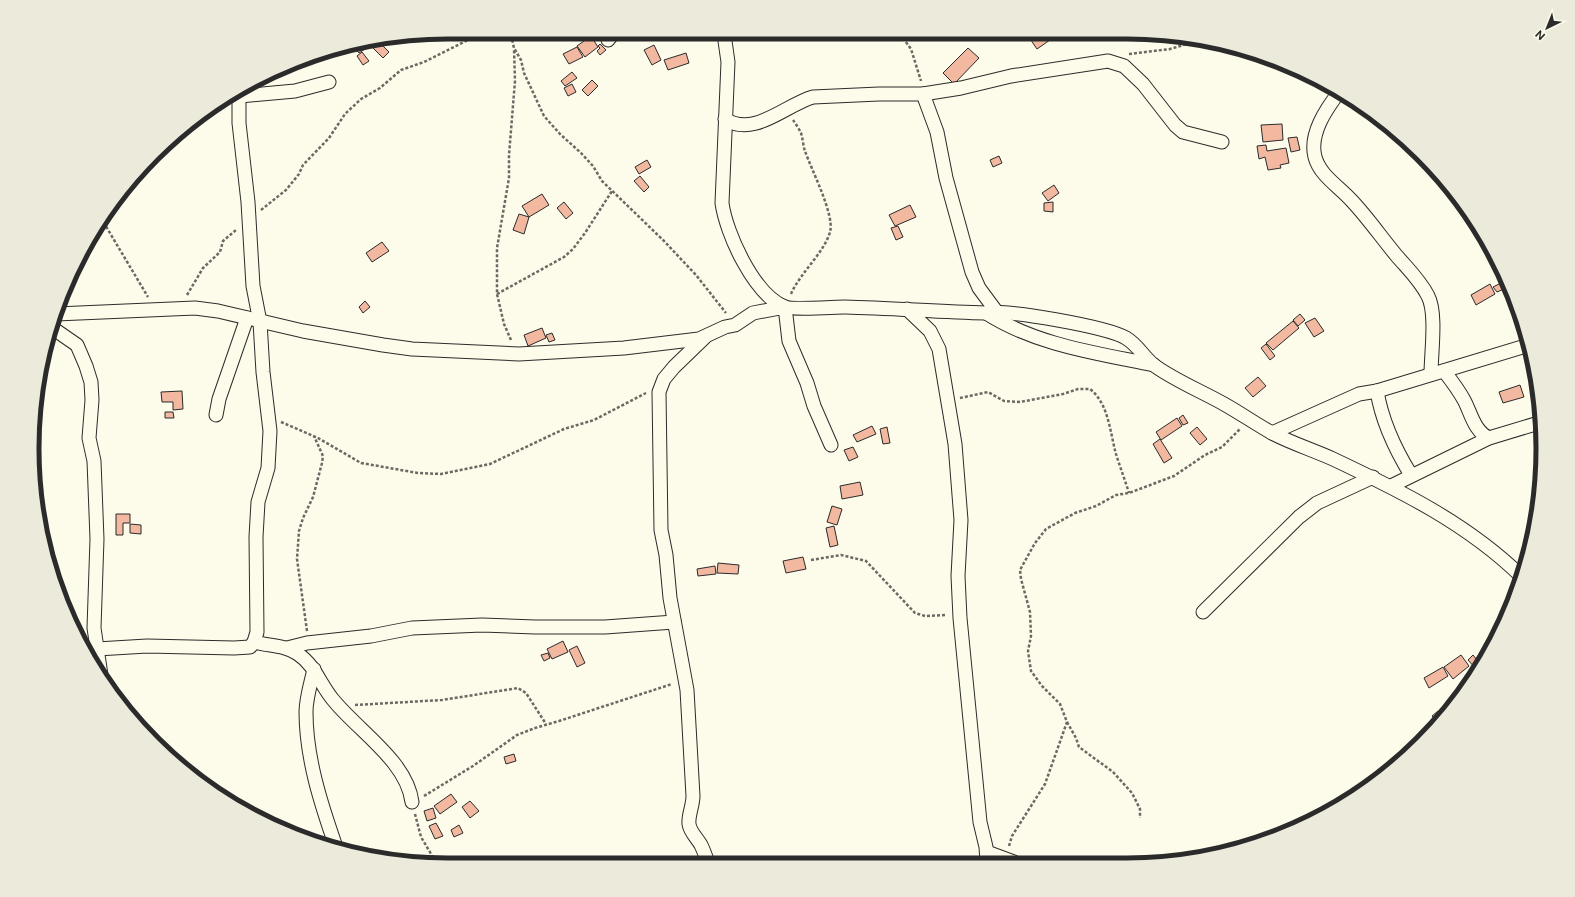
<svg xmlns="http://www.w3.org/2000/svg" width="1575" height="897" font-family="'Public Sans',sans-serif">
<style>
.building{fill:#f2b8a0;stroke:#2b2b2b}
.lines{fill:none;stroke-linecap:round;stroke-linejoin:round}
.minor-casing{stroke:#2b2b2b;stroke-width:15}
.path{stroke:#6a6964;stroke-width:2.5;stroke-dasharray:3 2;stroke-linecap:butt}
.minor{stroke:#fdfbea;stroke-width:13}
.rim{fill:none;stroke:#2b2b2b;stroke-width:5}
</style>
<rect width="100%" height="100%" fill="#fdfbea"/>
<g class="building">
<polygon points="1026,33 1060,33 1037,49"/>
<polygon points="591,36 598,47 585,57 577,46"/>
<polygon points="373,41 374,43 359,53 353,45"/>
<polygon points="378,41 389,52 383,58 372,47"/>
<polygon points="600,44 606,50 600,55 597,51 600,48 598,46"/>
<polygon points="654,45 661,60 652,65 644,50"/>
<polygon points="577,47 583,57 569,64 563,54"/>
<polygon points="968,48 979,58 954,84 943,73"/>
<polygon points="362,52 369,61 363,65 357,56"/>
<polygon points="686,53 689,63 668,70 664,60"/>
<polygon points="572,72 577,78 565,86 561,81"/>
<polygon points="592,80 598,86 588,96 582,90"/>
<polygon points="572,84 576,92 568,96 564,88"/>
<polygon points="1282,124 1283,140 1263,142 1261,125"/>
<polygon points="1297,137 1300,150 1291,152 1288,138"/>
<polygon points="1266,145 1267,151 1286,148 1289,163 1280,165 1281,168 1268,170 1265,157 1259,159 1257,146"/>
<polygon points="999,156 1002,163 993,167 990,160"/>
<polygon points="647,160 651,167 639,174 635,167"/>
<polygon points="640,176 649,187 644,192 634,181"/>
<polygon points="1054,185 1059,193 1048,201 1042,193"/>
<polygon points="542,194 549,205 529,217 522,206"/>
<polygon points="564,202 573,213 566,219 557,208"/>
<polygon points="1053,202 1053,212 1044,211 1044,203"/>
<polygon points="910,205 916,217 895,226 889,215"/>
<polygon points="519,214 529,217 524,234 513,230"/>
<polygon points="898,226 903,237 896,240 891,228"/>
<polygon points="382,242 389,251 372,262 366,253"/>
<polygon points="1501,283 1504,289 1497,292 1493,287"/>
<polygon points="1490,284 1495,294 1476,305 1471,295"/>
<polygon points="365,301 370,307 363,313 359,307"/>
<polygon points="1300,314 1305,320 1298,326 1293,320"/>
<polygon points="1315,318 1324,331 1314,337 1305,323"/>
<polygon points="1293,321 1299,328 1273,350 1266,343"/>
<polygon points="542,328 546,338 528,346 524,335"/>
<polygon points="552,333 555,340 549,342 546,335"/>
<polygon points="1266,344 1275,356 1270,360 1261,348"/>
<polygon points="1258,377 1266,386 1253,397 1245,388"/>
<polygon points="1520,385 1524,397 1503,403 1499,392"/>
<polygon points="182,391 183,409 173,410 173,402 162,402 161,392"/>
<polygon points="165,412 173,412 174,418 165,418"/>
<polygon points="1183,415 1188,423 1183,425 1179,418"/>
<polygon points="1177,418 1182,426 1161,440 1156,432"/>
<polygon points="872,426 876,434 857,442 853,435"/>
<polygon points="887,427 890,443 883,444 880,429"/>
<polygon points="1197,427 1207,439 1200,445 1190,433"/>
<polygon points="1160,439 1172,458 1164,463 1153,444"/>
<polygon points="853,447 858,457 849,461 844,450"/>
<polygon points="860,482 863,495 842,499 840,486"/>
<polygon points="832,506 842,509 837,525 827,522"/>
<polygon points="116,514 130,514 130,523 123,523 123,535 116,535"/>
<polygon points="130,524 141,525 141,534 130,533"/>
<polygon points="834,526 838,545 830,547 826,528"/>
<polygon points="803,557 806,569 786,573 783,561"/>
<polygon points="718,563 739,565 738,574 717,573"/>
<polygon points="715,566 716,574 698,576 697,569"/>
<polygon points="563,641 568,652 552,659 547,649"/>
<polygon points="577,646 585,663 577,667 569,650"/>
<polygon points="548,653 550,658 544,661 541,655"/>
<polygon points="1461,655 1469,666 1453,679 1444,667"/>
<polygon points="1473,655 1481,665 1477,670 1468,660"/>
<polygon points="1443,667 1448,676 1429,688 1424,678"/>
<polygon points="1438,711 1442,715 1437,722 1432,716"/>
<polygon points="514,754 516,761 506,764 504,757"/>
<polygon points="451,794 457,802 440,814 434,806"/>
<polygon points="470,801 479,811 470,818 462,807"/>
<polygon points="433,808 436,818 427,821 424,811"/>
<polygon points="436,823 443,836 435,839 429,826"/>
<polygon points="459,825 463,833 454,837 451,830"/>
</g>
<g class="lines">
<g class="minor-casing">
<g id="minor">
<path d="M 724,34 L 728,62 L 722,203 C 726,233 754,295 785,307 C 791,310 835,307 845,307 C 892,308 939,312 986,313 C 1007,309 1107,327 1126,338 C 1138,345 1144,358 1155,366 C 1176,381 1201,391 1224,404 C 1240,413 1256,424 1272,433 C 1291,443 1313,450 1333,459 C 1401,491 1468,524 1522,577"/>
<polyline points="608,40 612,35"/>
<path d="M 1340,91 C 1326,109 1309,134 1315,157 C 1320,176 1340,187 1352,201 C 1368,218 1381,237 1396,255 C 1407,268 1420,280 1428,296 C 1437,313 1431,354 1431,374"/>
<polyline points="923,94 937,132 946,178 972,272 979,288 996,311"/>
<polyline points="240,96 295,91 329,82"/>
<path d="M 725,119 C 754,138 785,105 813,97 L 879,94 L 923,94 L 961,88 L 1011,76 L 1108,61 L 1124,66 L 1143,84 L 1175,125 L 1183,132 L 1222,142"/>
<polyline points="907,309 930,331 939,349 955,444 961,520 958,576 960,618 980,822 986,847 987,862"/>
<path d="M 986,313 C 1036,345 1096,353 1154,365"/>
<polyline points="56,314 195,308 218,311 303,331 383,345 412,349 519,354 624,348 699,339 725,327 735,325 753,313 785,307 789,341 807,383 814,406 831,445"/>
<polyline points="51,327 77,345 86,366 91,382 92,400 89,438 94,461 97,539 94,628 101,675"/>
<path d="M 705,337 L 674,367 L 664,379 L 659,392 L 661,530 L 666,555 L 670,598 L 687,690 L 693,796 C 693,806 688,815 689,824 C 690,832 697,838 701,845 C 704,851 706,857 708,863"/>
<path d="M 1444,371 C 1451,380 1458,389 1464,400 C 1471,413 1474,431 1489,438"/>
<path d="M 1377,391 C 1382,422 1395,449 1411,475"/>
<polyline points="216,415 219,399 247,318"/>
<polyline points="1272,433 1359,394 1377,391 1529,345"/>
<polyline points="1542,438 1542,422"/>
<polyline points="1391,486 1489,438 1542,422"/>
<polyline points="1203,612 1299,517 1317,503 1373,477"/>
<path d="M 254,642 C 269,646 285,645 298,654 C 316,666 321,687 335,702 C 360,732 407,762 412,802"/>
<polyline points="287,648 307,643 371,636 412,628 482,625 535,627 605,627 674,622"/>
<polyline points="97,649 147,646 234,648 250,647 254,642 257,632 256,537 258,502 268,468 270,431 263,372 260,322 253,286 248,202 239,123 239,90"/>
<path d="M 314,669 C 311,683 306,698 306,712 C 306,758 321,804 336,847"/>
<polyline points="987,852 1014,862"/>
</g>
</g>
<g class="path">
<polyline points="900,34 911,49 921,81"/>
<polyline points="511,35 514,48 521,60 524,73 544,116 560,134 581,153 593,166 602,181 664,241 696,275 726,313"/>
<polyline points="1129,54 1170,49 1197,41"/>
<polyline points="261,210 286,190 299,174 303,165 329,138 345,114 361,99 380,88 401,70 424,62 478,35"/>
<polyline points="101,218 148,297"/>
<polyline points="497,294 564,257 573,249 585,233 612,191"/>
<path d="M 791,294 C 800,273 824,253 830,232 C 835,215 811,169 805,151 C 803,146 803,139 801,133 C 799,129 796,124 793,120"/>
<polyline points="187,295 203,268 220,252 223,241 236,230"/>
<polyline points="511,340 504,324 497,294 497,248 509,178 509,155 515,81 514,49"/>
<path d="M 960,398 L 988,392 L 1004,401 L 1020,402 L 1063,394 L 1078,389 L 1090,389 C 1109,404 1110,433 1116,454 C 1120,467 1125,480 1129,493"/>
<polyline points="281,422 318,438 361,463 418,473 441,474 490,464 564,429 594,420 646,393"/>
<polyline points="811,560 841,555 866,561 915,613 925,616 947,615"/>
<polyline points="307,631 297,559 299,531 303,518 313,497 322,463 323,456 314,436"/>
<polyline points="355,705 442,700 518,688 526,693 546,724"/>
<polyline points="1067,722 1076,738 1079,747 1113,772 1132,793 1140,809 1140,818"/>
<polyline points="424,796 473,766 517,735 535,728 559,721 672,684"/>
<polyline points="415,814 421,837 437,864"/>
<polyline points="1009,846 1012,836 1045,784 1067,722 1060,704 1042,686 1031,671 1028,651 1031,636 1030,612 1021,579 1020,570 1035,543 1046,529 1075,513 1096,506 1116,495 1129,493 1174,476 1205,455 1222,447 1240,429"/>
</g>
<use href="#minor" class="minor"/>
</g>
<path d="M0 0H1575V897H0ZM448 39H1127A409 409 0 0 1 1536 448V449A409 409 0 0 1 1127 858H448A409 409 0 0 1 39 449V448A409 409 0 0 1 448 39Z" fill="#eceadb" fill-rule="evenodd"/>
<path class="rim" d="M448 39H1127A409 409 0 0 1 1536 448V449A409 409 0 0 1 1127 858H448A409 409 0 0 1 39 449V448A409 409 0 0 1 448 39Z"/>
<g transform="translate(1547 28) rotate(223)" stroke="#fdfbea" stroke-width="3" paint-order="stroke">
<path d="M0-3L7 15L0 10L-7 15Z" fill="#2b2b2b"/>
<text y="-6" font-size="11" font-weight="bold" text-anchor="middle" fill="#2b2b2b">N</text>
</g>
</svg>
